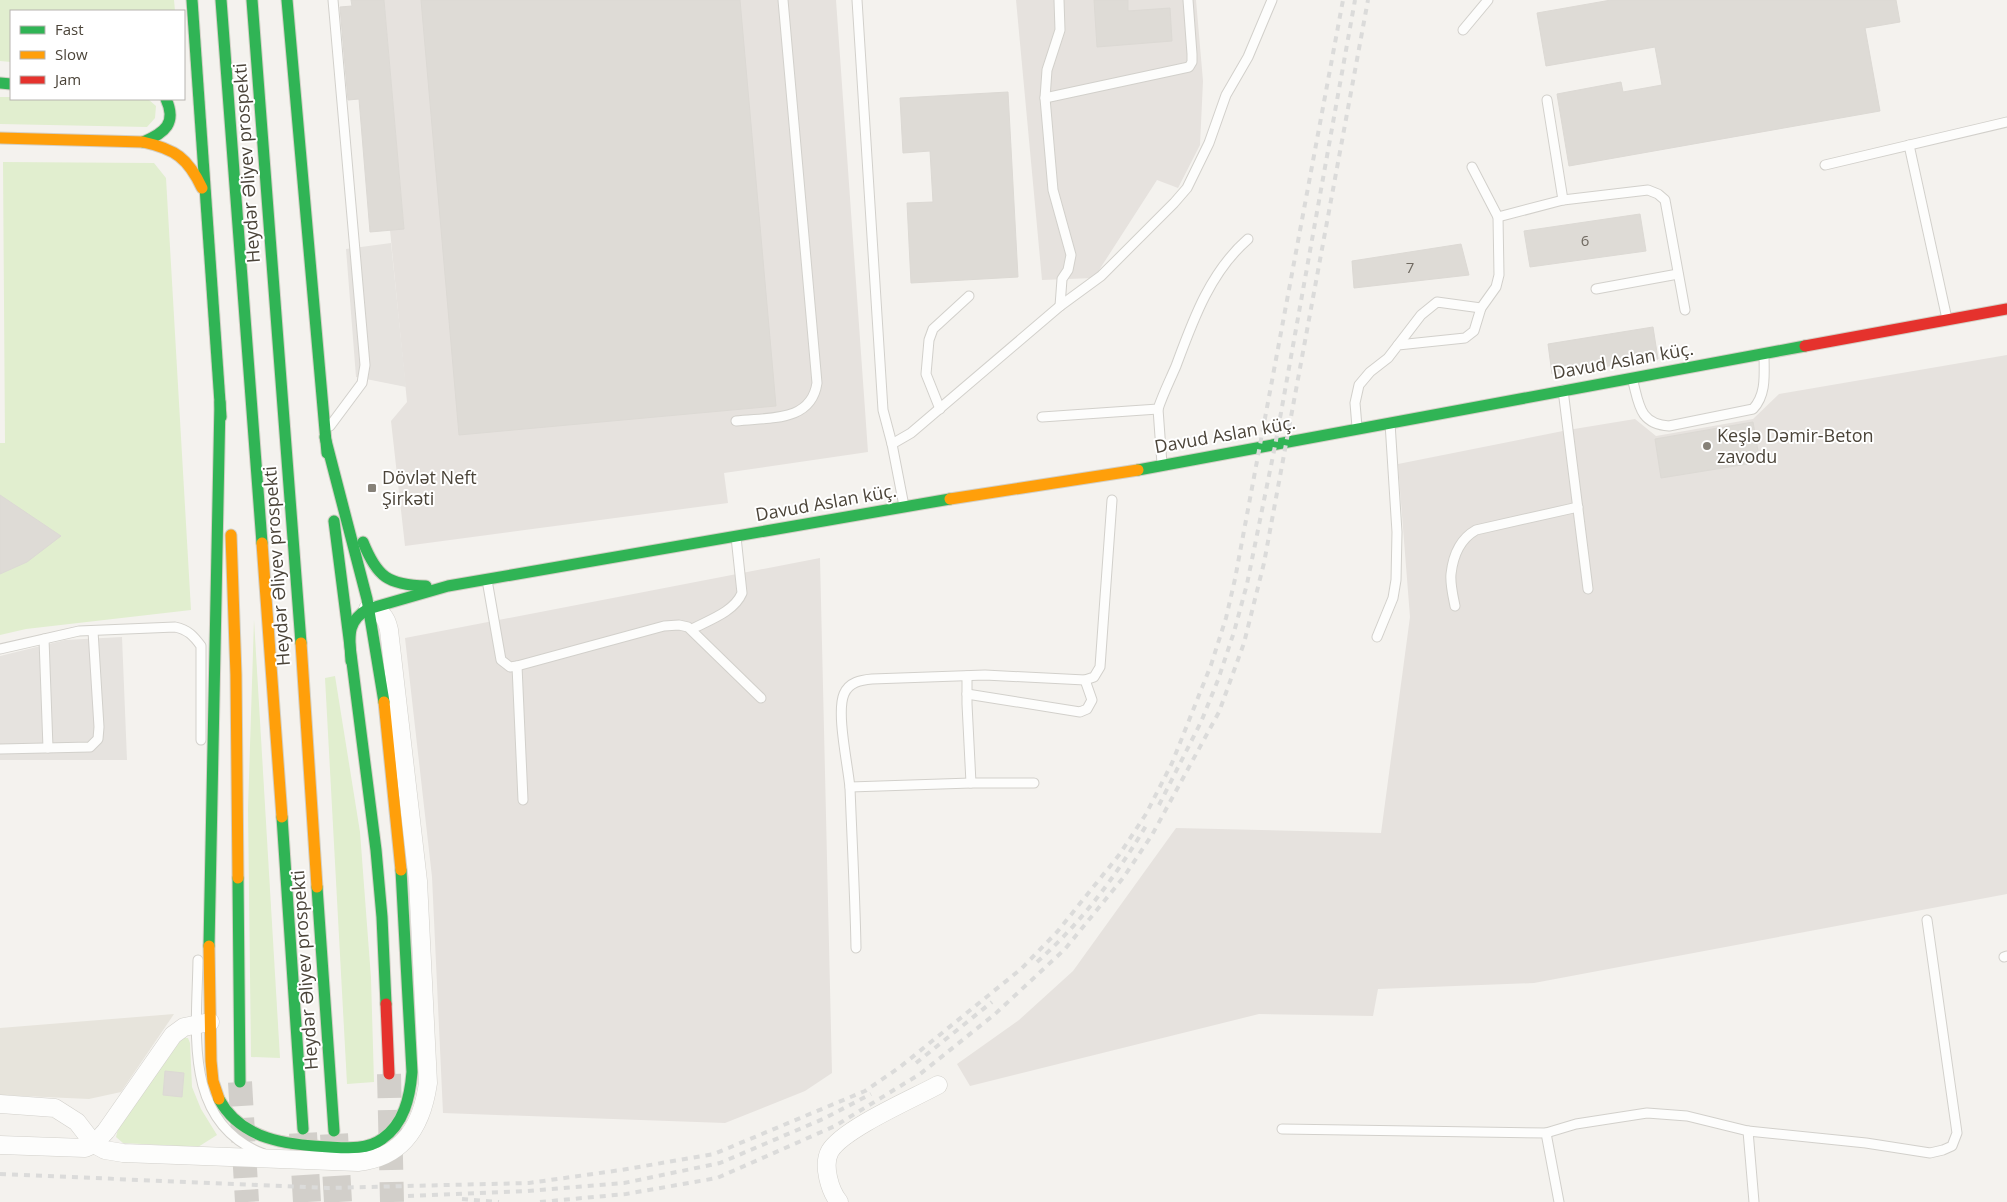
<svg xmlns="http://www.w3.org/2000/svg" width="2007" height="1202" font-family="'Open Sans',sans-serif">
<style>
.residential{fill:#e7e4dc}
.industrial{fill:#e6e2de}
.green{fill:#e1eecf}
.parking{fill:#e6e3df}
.building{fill:#dedbd6;stroke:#dcd9d4}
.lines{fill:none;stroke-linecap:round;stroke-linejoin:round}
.secondary-tunnel{stroke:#d2cfca;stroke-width:24;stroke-dasharray:24 12;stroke-linecap:butt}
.highway-tunnel{stroke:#d2cfca;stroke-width:28;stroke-dasharray:28 14;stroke-linecap:butt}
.lane-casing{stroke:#d2d0cb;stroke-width:11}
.street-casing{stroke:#d2d0cb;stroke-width:19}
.fast-casing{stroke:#d3cfc5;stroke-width:13}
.slow-casing{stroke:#d3cfc5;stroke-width:13}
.jam-casing{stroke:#d3cfc5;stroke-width:13}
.lane{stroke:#fdfdfc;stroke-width:9}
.street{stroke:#fdfdfc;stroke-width:18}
.fast{stroke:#30b455;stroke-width:11}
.slow{stroke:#ff9f0a;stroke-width:11}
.jam{stroke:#e5322d;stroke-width:11}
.rail{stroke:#dbdbda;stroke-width:4;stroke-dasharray:6 6;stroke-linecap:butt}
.poi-dot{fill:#868178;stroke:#fff;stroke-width:2}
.labels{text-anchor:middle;stroke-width:4;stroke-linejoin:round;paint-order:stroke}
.number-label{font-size:15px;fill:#706a61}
.street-label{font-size:18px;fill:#4b4439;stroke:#fff}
.poi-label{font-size:18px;fill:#4b4439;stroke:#fff;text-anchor:start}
</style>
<rect width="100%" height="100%" fill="#f4f2ee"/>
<polygon class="residential" points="174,1014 121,1092 89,1099 0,1095 0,1028"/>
<g class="industrial">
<polygon points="384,0 836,0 868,452 724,473 728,503 405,546 391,421 407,402 390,230 404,228"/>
<polygon points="1016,0 1196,0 1203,81 1200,145 1178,188 1157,180 1094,278 1042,280"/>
<polygon points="2007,355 2007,894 1534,983 1378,989 1373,1016 1259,1014 970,1086 957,1064 1019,1020 1073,971 1176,828 1381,833 1410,617 1398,464 1568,430 1635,419 1656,436 1753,419 1779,394"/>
<polygon points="820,558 832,1073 805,1091 725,1123 443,1113 432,877 405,638"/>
</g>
<g class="green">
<polygon points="0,0 174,0 175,11 11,11 11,62 0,61"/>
<polygon points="0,97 11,97 11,99 149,100 156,106 155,118 147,127 0,124"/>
<polygon points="3,162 154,163 166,178 191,610 26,629 0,635 0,443 5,443"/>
<polygon points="254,620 280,1058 251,1057 248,809"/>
<polygon points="335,676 360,832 371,978 374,1082 347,1084 325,678"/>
<polygon points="182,1038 188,1038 190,1043 192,1087 201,1109 217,1135 198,1147 123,1143 116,1137 118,1129"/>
</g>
<g class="parking">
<polygon points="391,243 406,387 356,377 346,249"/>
<polygon points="122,637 127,760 0,760 0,656 65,640"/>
</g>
<g class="building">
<polygon points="351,0 384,0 404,229 370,232 359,99 348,100 340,7 352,6"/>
<polygon points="421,0 740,0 776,406 459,435"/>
<polygon points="1094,0 1128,0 1128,11 1170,8 1172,41 1097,47"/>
<polygon points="1611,0 1896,0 1900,22 1865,28 1880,111 1569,166 1557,94 1621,82 1623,92 1662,85 1655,47 1546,66 1537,13"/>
<polygon points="1008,92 1018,277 911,283 907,203 933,202 930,151 903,153 900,98"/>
<polygon points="1640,214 1646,251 1530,267 1524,231"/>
<polygon points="1461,244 1469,275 1354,288 1352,261"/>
<polygon points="1653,327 1658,359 1552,374 1548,344"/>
<polygon points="1753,422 1760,462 1661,478 1655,439"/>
<polygon points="0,495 61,536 27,562 0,574"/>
<polygon points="165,1071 184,1073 182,1097 163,1095"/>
</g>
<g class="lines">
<g class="secondary-tunnel">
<polyline points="389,1074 392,1202"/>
<polyline points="240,1082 247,1202"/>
</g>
<g class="highway-tunnel">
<polyline points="303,1133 307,1202"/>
<polyline points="334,1134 338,1202"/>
</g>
<g class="lane-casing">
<g id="lane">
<polyline points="857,0 883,410 892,444"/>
<polyline points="1059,0 1060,30 1047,70 1045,98 1053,190 1071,255 1068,270 1062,279 1060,306"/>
<polyline points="1463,30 1488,0"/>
<polyline points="1045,98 1189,67 1192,62 1192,54 1188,0"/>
<polyline points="1547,100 1563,200"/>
<polyline points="1909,145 1947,319"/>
<polyline points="1825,165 2007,122"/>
<polyline points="1498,217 1563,200 1648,190 1658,194 1665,200 1685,310"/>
<polyline points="1596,289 1678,274"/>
<polyline points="1398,345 1421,315 1437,302 1481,308"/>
<path d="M 1632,378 C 1639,402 1638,424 1669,426 L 1753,409 C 1767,394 1764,373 1764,354"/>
<polyline points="1563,390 1588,589"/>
<polyline points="940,409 926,374 929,340 933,329 969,296"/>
<polyline points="1158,409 1162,464"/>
<path d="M 1042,417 L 1158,409 C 1163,394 1170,380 1176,366 C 1193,320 1210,272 1248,239"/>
<path d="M 736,421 C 768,417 811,423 817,383 L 783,0"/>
<polyline points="330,426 362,383 365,365 333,0"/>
<polyline points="1357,427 1355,403 1359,385 1370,372 1388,358 1398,345 1465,338 1474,331 1481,308 1496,287 1499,275 1498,217 1472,167"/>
<polyline points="904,506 892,444 911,433 1060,306 1101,276 1174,203 1187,188 1209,143 1226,95 1248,57 1272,0"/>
<polyline points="487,580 501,660 510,667 517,666 664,626 679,625 688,627 761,698"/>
<path d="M 1455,606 C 1453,596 1450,584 1451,574 C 1453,556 1460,539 1476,530 L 1578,507"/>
<path d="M 692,629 C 709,620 734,612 742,593 L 736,537"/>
<polyline points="1377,637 1393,598 1396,580 1397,532 1390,423"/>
<polyline points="44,639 48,748"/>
<path d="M 0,649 L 79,631 L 175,627 C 188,630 193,635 201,646 L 201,740"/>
<polyline points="517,666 523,800"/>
<polyline points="967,676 967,704 971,783 1034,783"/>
<polyline points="967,694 1080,712 1087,709 1092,700 1085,680"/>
<polyline points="0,749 90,747 98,739 99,727 93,631"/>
<polyline points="850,787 971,783"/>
<path d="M 856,948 C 855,894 852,841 850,788 C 848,765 836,713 844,694 C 849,682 861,680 872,679 L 985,675 L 1085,680 L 1094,677 L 1100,667 L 1112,500"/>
<polyline points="2004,957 2007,956"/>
<path d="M 198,960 C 197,1031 182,1123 264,1154"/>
<polyline points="1282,1129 1546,1133 1559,1202"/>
<polyline points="1748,1131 1754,1202"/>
<polyline points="1546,1133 1576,1124 1647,1113 1687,1116 1748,1131 1866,1143 1930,1153 1943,1150 1952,1146 1957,1133 1927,920"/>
</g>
</g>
<g class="street-casing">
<g id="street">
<path d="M 0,1104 L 55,1108 L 77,1122 L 94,1144 L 105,1150 L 123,1153 L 358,1162 C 404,1157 422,1125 428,1083 L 418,881 L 389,630 C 386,616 382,612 368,609"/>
<polyline points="0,1145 85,1148 94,1144 106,1131 173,1035 184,1027 210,1022"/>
<path d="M 839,1202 C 830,1191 822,1165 830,1151 C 843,1129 912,1099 938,1085"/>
</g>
</g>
<g class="fast-casing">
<g id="fast">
<polyline points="192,0 221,417"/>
<polyline points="221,0 262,543"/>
<polyline points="252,0 301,643"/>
<polyline points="287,0 327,453"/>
<polyline points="0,83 11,84"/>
<path d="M 143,142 C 165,133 177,123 166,99"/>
<polyline points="325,437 367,599 384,702"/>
<polyline points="1138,470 1805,346"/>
<polyline points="334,521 376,850 382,917 386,1004"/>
<path d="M 363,542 C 377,577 388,585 426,586"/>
<path d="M 351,661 C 350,639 345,622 368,609 L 448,586 L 950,499"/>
<polyline points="282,817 303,1129"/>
<polyline points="238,878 240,1082"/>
<polyline points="317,887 334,1131"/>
<polyline points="209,946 220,402"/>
<path d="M 219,1099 C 241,1140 288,1145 329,1147 C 347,1148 367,1150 382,1139 C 404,1124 410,1097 412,1072 L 401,870"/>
</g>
</g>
<g class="slow-casing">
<g id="slow">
<path d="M 0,138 L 143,142 C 175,149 188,158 202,188"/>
<polyline points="950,499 1138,470"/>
<polyline points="231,535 236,675 238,878"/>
<polyline points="262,543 282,817"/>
<polyline points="301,643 317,887"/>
<polyline points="384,702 401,870"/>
<polyline points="209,946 211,1061 213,1081 219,1099"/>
</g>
</g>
<g class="jam-casing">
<g id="jam">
<polyline points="1805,346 2007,309"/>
<polyline points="386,1004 389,1074"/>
</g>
</g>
<use href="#lane" class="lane"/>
<use href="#street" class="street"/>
<use href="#fast" class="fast"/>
<use href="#slow" class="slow"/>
<use href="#jam" class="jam"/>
<g class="rail">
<polyline points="1159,805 1201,722 1218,680 1234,632 1247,584 1275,446 1355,0"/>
<path d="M 1037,962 C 1081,923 1117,875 1147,824"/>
<polyline points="916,1063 992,1002"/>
<polyline points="0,1174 327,1188 529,1183 621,1170 714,1154 865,1091 900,1067 1021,969 1057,932 1119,855 1146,814 1172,763 1211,665 1226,618 1235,579 1343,0"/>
<polyline points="408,1196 527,1191 624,1183 720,1163 823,1119 871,1094"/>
<polyline points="462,1199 499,1202"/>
<polyline points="540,1202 626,1194 717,1178 835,1126 920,1074 995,1014 1065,949 1123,878 1152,835 1219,712 1244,643 1264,563 1368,0"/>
</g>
</g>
<g class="poi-dot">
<circle cx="1707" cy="446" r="5"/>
<rect x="367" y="483" width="10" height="10" rx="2.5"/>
</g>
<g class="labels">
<g class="number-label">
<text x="1585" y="246">6</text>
<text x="1410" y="273">7</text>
</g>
<g class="street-label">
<text transform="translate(247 163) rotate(-94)" y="6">Heydər Əliyev prospekti</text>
<text transform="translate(1623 361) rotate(-10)" y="6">Davud Aslan küç.</text>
<text transform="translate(1225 435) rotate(-10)" y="6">Davud Aslan küç.</text>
<text transform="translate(826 503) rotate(-10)" y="6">Davud Aslan küç.</text>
<text transform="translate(277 566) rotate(-94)" y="6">Heydər Əliyev prospekti</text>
<text transform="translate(305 970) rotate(-94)" y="6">Heydər Əliyev prospekti</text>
</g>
<g class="poi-label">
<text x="1717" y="442">Keşlə Dəmir-Beton<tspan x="1717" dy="21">zavodu</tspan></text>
<text x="382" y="484">Dövlət Neft<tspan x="382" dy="21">Şirkəti</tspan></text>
</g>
</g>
<rect x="10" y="10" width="175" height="90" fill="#ffffff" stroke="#b7b4b0"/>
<rect x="20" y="26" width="25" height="8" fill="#30b455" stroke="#b7b4b0"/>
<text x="55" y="35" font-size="15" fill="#4b4439">Fast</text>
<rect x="20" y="51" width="25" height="8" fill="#ff9f0a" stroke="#b7b4b0"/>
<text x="55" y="60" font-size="15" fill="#4b4439">Slow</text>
<rect x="20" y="76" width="25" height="8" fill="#e5322d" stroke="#b7b4b0"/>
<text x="55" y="85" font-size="15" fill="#4b4439">Jam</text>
</svg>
